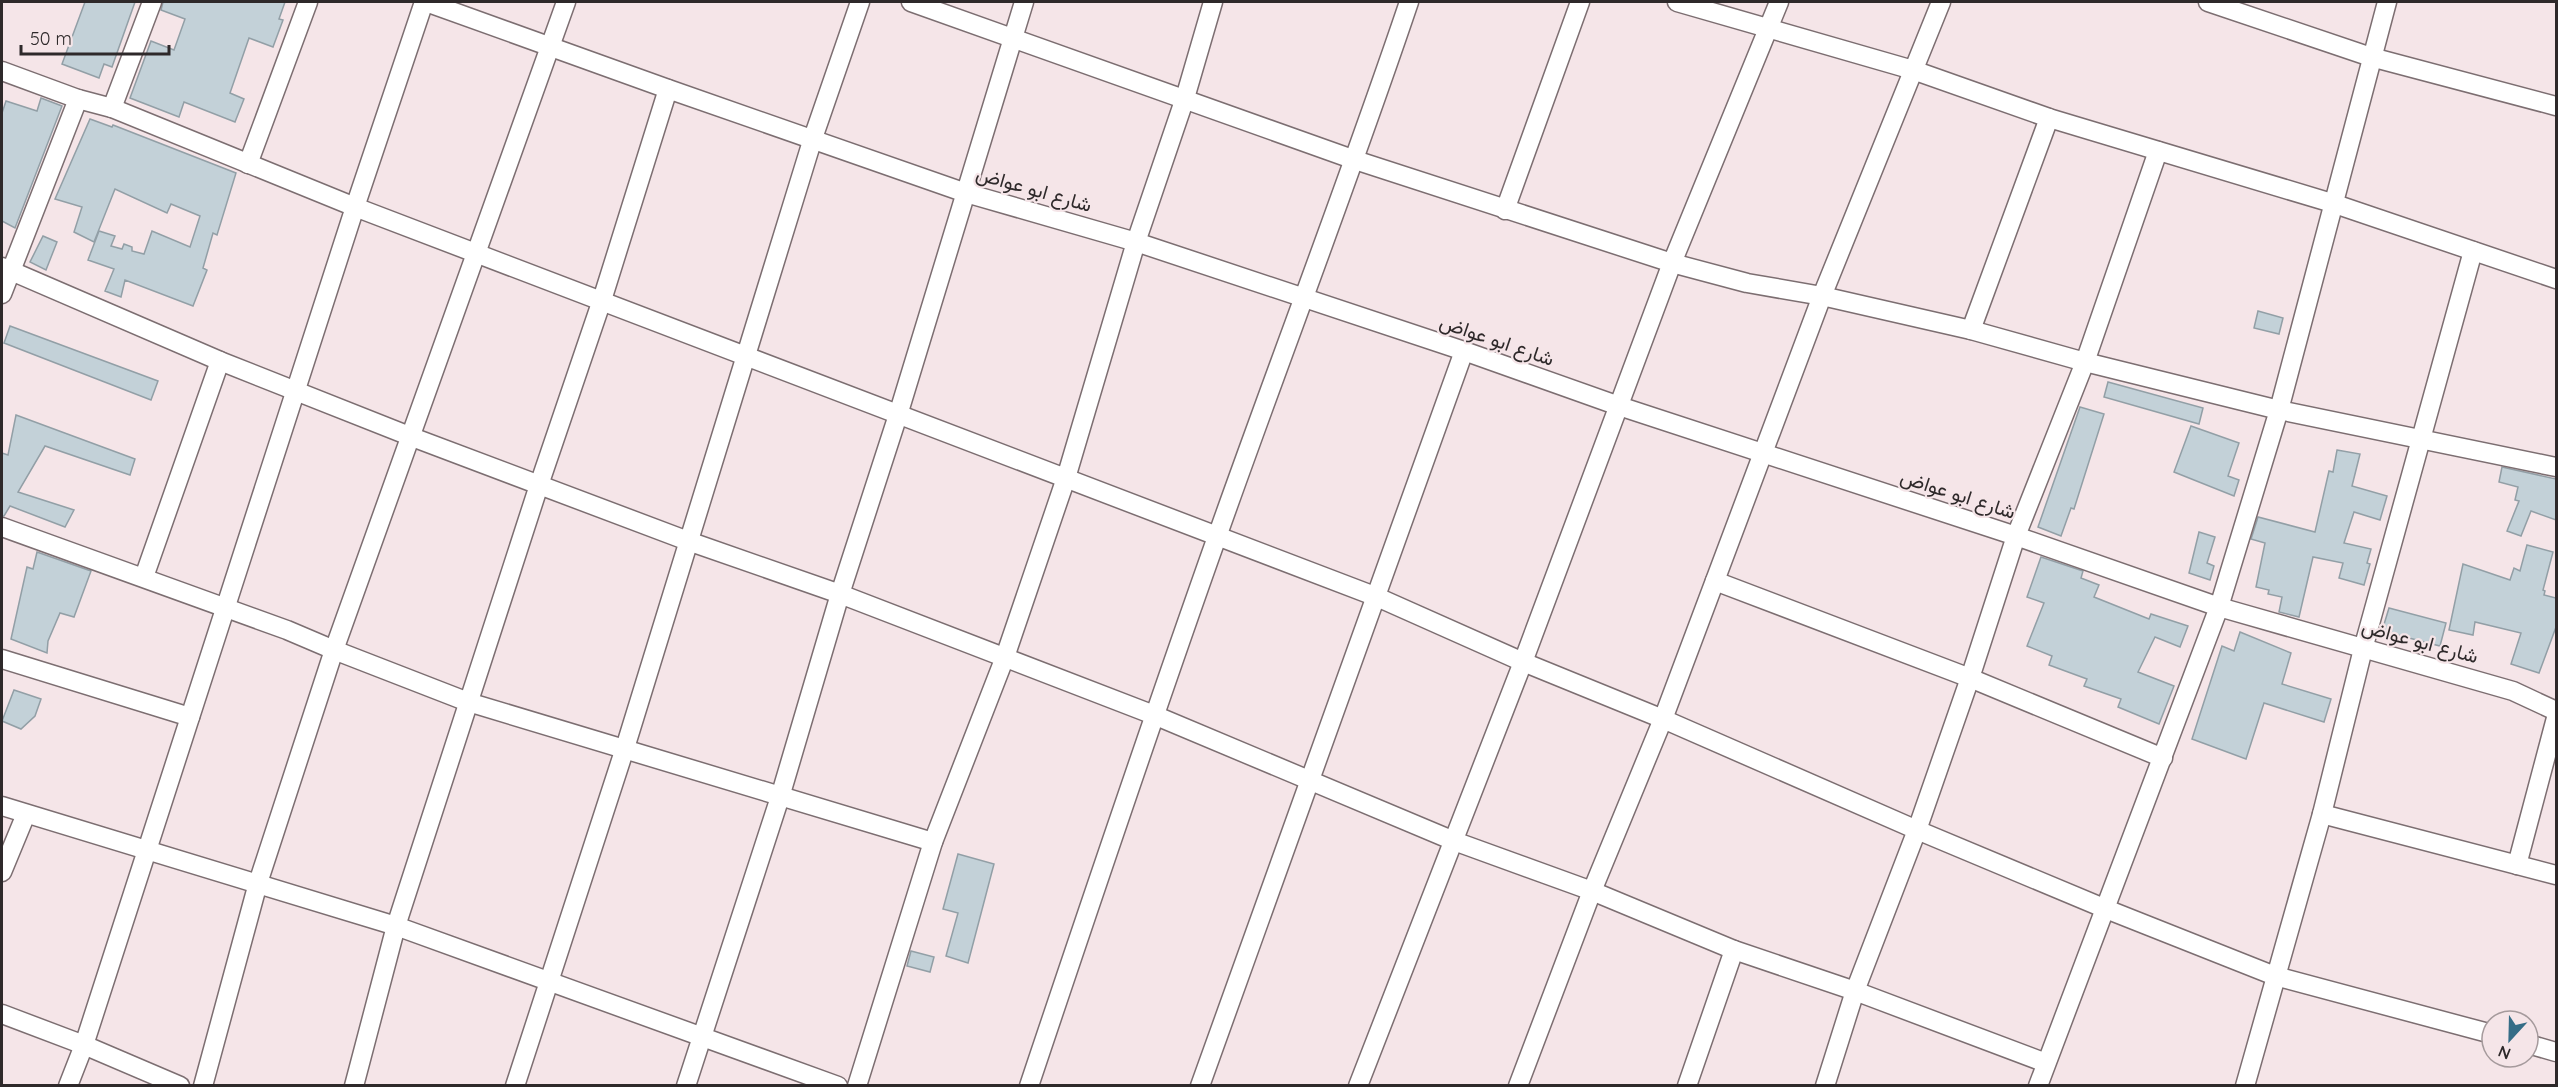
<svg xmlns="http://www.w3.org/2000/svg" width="2558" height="1087" font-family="Quicksand,Vazirmatn,sans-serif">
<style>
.building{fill:#c3d1d8;stroke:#929fa6;stroke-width:1.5}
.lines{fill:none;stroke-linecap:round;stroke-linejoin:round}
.minor-casing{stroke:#7c6e71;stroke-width:21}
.minor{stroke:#fff;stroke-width:18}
.labels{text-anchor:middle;stroke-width:4.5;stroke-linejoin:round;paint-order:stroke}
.street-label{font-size:20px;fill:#2e292a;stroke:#f5e5e8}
</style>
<rect width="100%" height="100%" fill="#f5e5e8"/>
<g class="building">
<polygon points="85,2 135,2 112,67 104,64 99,78 62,64"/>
<polygon points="163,2 285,2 279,19 283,20 273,47 249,38 230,93 244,99 235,122 184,102 179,117 130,98 151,41 174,50 185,19 161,10"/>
<polygon points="41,98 62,106 15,228 2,221 2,113 6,101 37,111"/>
<polygon points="90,119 112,127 113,125 236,173 217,235 213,233 203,268 207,270 193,306 125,280 121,297 105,291 114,269 88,260 99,231 115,236 111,246 122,249 124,244 132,247 132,251 144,254 152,231 190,247 200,216 171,204 167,213 115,189 94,242 74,232 82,207 55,199"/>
<polygon points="43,236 57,242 46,270 30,262"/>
<polygon points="2258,311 2283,318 2279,334 2254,328"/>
<polygon points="10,326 158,381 151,400 4,343"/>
<polygon points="2108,382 2203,408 2199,424 2104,397"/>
<polygon points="2080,407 2104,414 2074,509 2071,508 2061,536 2038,527"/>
<polygon points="16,415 135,459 130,475 45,446 18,492 74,510 65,527 10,506 4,516 2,516 2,453 8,455"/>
<polygon points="2191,426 2239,443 2228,476 2239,480 2234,496 2174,472"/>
<polygon points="2337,450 2360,454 2352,486 2387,496 2380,520 2354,512 2344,543 2371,549 2367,563 2370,564 2364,585 2339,578 2343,563 2313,557 2299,617 2279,612 2282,597 2268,594 2269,590 2256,587 2265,543 2251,539 2258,517 2315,532 2329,471 2333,472"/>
<polygon points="2502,467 2556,479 2556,520 2531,511 2521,536 2507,531 2519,501 2515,500 2518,487 2499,482"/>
<polygon points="2199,532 2215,537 2207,563 2214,566 2210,580 2189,573"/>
<polygon points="2527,545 2553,552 2543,590 2545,591 2544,595 2556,598 2556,627 2539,673 2511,664 2521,633 2475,622 2473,635 2449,630 2463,564 2510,580 2514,568 2520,571"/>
<polygon points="37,552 91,571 74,617 60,613 48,641 47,653 11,639 27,567 33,569"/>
<polygon points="2041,557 2083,571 2081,578 2099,585 2094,597 2149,619 2151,614 2188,626 2180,647 2155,637 2138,672 2174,686 2159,724 2118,707 2121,699 2084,686 2087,679 2049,665 2052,656 2027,646 2044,603 2027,597"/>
<polygon points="2389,608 2446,623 2440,646 2382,631"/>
<polygon points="2240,632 2291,653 2282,684 2331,699 2324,722 2264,703 2246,759 2192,739 2222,646 2234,651"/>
<polygon points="14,690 41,699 35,716 21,729 2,721"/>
<polygon points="958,854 994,864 968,963 946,956 958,913 943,909"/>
<polygon points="911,951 934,957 930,972 907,966"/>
</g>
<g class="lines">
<g class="minor-casing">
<g id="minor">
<polyline points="426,2 668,89 966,193 1136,242 1464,351 1619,406 2016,536 2219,607 2513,691 2556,711"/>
<polyline points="911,2 1355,160 1672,263 1747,283 1822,296 1971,330 2085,362 2279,410 2556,467"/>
<polyline points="1677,2 1913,70 2049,118 2332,203 2556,279"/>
<polyline points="2208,2 2371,57 2556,106"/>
<polyline points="2,71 78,99 112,108 355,207 1377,597 1523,662 1663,719 1917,830 2106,909 2275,976 2492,1034"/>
<polyline points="112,108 152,2"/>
<polyline points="248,164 308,2"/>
<polyline points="1505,210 1580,2"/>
<polyline points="2,267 220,361 412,437 688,541 840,594 1154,715 1454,841 1592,891 1734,950 1855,991 2046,1063"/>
<polyline points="2,294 78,99"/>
<polyline points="1971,330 2049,118"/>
<polyline points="2,527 287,630 334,650 468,702 933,842"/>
<polyline points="144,577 220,361"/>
<polyline points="1715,581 1970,678 2163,758"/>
<polyline points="2,659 190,717"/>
<polyline points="2,806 396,926 838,1086"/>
<polyline points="2322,814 2556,875"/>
<polyline points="2517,865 2556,718"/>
<polyline points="2,872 26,814"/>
<polyline points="2,1014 84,1045 180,1086"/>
<polyline points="2528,1044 2556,1052"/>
<polyline points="68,1086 84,1045 355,207 424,2"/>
<polyline points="203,1086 258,883 334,650 566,2"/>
<polyline points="354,1086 396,926 539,485 602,300 668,89"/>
<polyline points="515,1086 625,748 813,138 860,2"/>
<polyline points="686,1086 780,797 840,594 898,415 1024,2"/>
<polyline points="857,1086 933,842 1005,657 1066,478 1136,242 1185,98 1213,2"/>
<path d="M 1029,1086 C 1091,901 1153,717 1218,534 C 1281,356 1349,180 1409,2"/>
<path d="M 1200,1086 C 1287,840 1377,596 1464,351"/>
<polyline points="1358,1086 1523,662 1672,263 1779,2"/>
<polyline points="1518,1086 1592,891 1663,719 1822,296 1941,2"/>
<polyline points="1687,1086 1734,950"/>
<polyline points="1825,1086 1855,991 1917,830 1970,678 2016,536 2085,362 2158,151"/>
<polyline points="2038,1086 2219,607 2279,410 2387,2"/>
<polyline points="2245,1086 2322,814 2363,649 2473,251"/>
</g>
</g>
<use href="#minor" class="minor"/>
</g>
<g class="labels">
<g class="street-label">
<text transform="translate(1034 189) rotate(16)" y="7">شارع ابو عواض</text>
<text transform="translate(1497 340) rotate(19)" y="7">شارع ابو عواض</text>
<text transform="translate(1958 494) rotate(18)" y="7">شارع ابو عواض</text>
<text transform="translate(2420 641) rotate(15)" y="7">شارع ابو عواض</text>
</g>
</g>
<rect width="2558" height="1087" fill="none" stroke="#2e292a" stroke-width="6"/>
<g transform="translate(2510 1039) rotate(202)"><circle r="28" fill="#f5e5e8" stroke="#a59a9c" stroke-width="1.5"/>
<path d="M0-4.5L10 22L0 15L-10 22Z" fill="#356d87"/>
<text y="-9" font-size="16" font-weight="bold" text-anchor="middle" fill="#2e292a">N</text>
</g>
<path d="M21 45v9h148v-9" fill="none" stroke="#2e292a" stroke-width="3"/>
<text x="30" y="45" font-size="18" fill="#2e292a" stroke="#f5e5e8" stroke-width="4.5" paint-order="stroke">50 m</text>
</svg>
